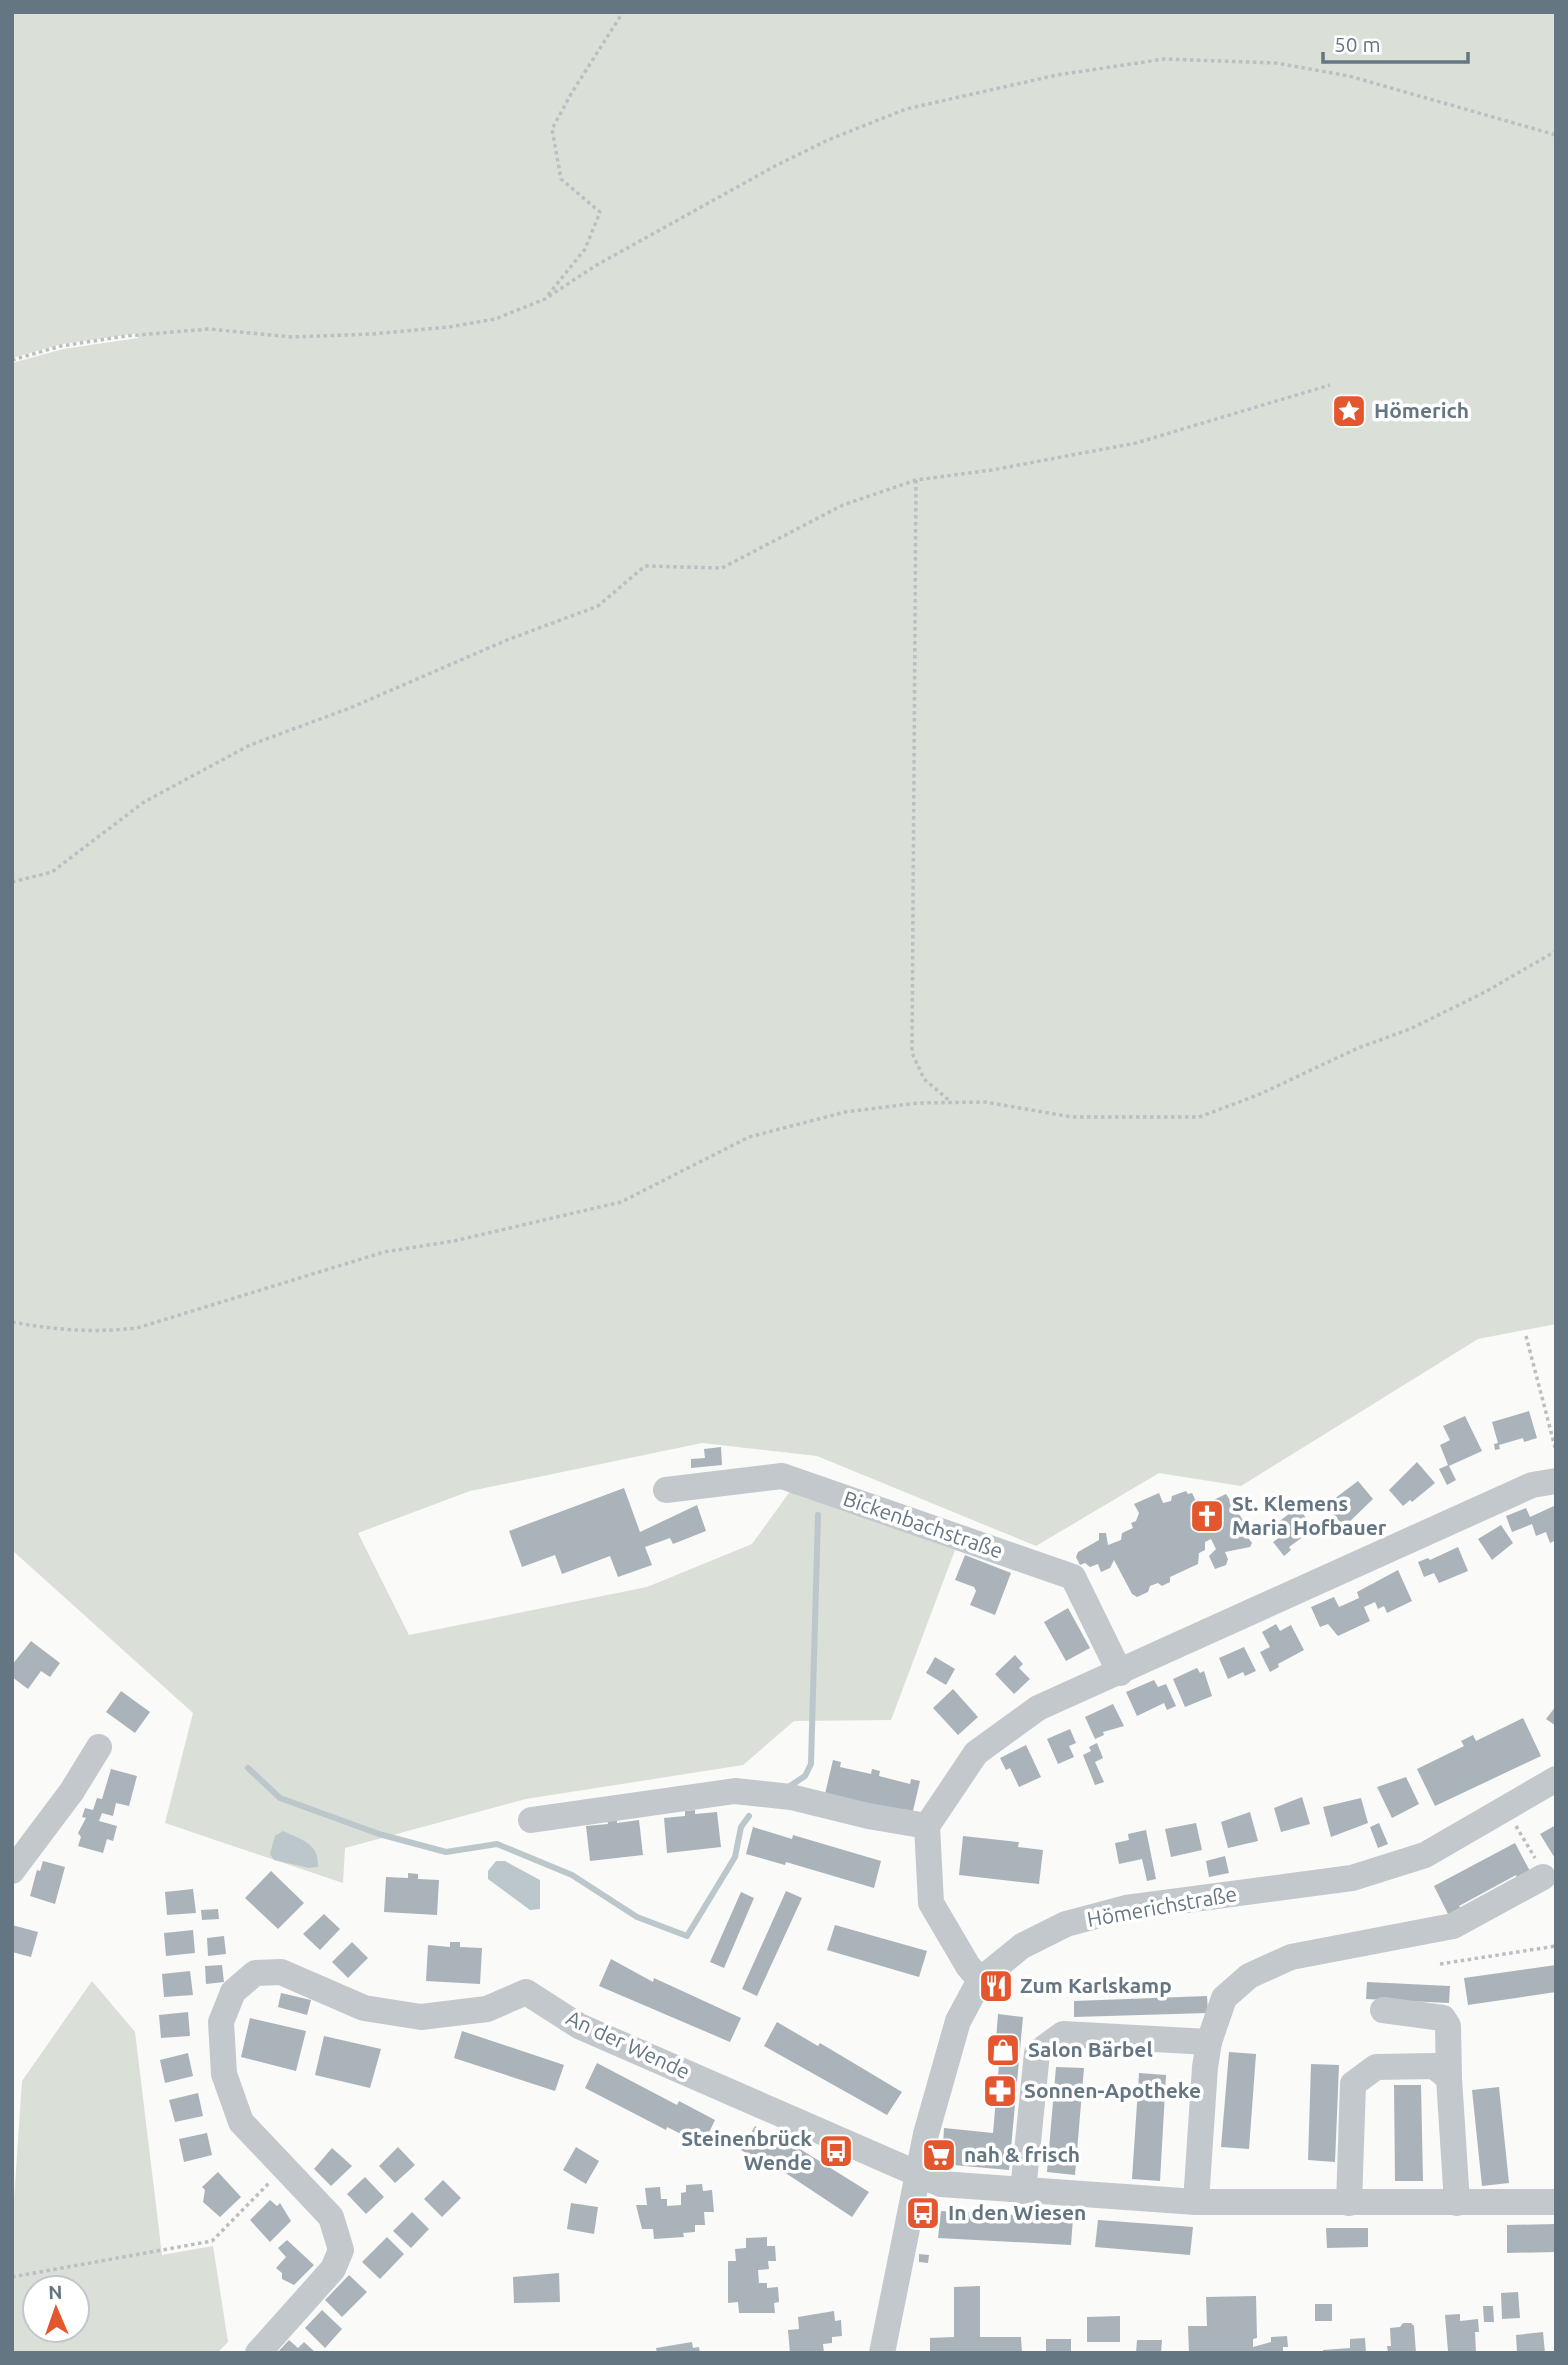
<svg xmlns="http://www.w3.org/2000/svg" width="1568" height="2365" font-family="Ubuntu,sans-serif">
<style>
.green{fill:#dadfd7;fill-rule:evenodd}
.water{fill:#bbc7cb}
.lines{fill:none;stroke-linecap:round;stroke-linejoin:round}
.stream{stroke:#bbc7cb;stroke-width:6}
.building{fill:#aab3b9}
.path{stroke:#bbbfc2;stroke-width:3.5;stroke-dasharray:3.5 3.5;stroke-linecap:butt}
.minor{stroke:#c3c8cc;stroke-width:26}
.labels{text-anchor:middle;stroke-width:7;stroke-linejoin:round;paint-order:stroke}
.poi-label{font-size:21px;font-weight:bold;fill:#657683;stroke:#fff;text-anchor:start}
.street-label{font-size:21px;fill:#657683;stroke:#fff}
</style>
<rect width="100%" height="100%" fill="#fafaf8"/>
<g class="green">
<polygon points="12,12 1556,12 1556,1324 1478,1339 1241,1486 1159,1473 1036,1546 817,1456 702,1443 470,1491 358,1533 409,1635 647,1587 752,1544 791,1490 955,1550 891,1720 794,1721 743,1765 526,1799 345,1848 343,1883 165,1823 193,1713 12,1550 12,363 63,349 138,338 139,333 62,344 12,358"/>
<path d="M 92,1981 L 135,2032 L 162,2255 L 213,2246 L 228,2342 L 217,2353 L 12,2353 L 12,2230 L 22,2081 ZM 77,2288 L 77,2330 L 35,2330 L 35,2288 Z"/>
</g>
<g class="water">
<path d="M 283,1831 C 302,1840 319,1843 318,1867 L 309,1868 L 274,1860 L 270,1854 L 275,1836 Z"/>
<polygon points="496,1861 505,1861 540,1880 540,1909 530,1910 488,1879 488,1871"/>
</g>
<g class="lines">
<g class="stream">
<polyline points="248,1768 280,1798 379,1834 446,1852 497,1844 572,1875 637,1917 687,1936 735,1857 741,1827 749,1816"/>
<polyline points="790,1786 805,1776 811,1764 818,1515"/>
</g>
</g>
<g class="building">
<polygon points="1529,1411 1537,1438 1524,1442 1523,1438 1499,1445 1500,1449 1495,1450 1494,1444 1498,1443 1492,1422"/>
<polygon points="1465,1416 1482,1451 1449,1466 1456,1480 1447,1485 1439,1469 1448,1465 1440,1445 1450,1440 1443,1426"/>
<polygon points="721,1447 722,1465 691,1468 691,1459 705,1458 704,1449"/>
<polygon points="1417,1462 1435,1483 1412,1502 1410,1500 1403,1506 1389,1490"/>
<polygon points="1358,1481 1373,1499 1344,1527 1326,1505"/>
<polygon points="624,1488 640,1532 697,1505 706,1531 673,1544 670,1538 645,1547 652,1565 618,1577 610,1556 562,1574 555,1555 522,1567 509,1531"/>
<polygon points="1186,1491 1188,1494 1192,1493 1199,1507 1226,1494 1248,1528 1245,1534 1252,1543 1250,1547 1225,1552 1228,1559 1226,1565 1215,1569 1209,1556 1216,1549 1211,1539 1205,1542 1205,1550 1199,1553 1198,1564 1170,1577 1170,1582 1162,1586 1158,1583 1150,1586 1148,1592 1137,1597 1132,1594 1114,1560 1110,1568 1101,1572 1098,1564 1090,1567 1085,1563 1080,1565 1076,1557 1078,1552 1099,1540 1099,1533 1106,1533 1108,1545 1121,1540 1122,1533 1133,1528 1131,1523 1136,1521 1139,1513 1134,1504 1159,1493 1163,1503 1171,1501 1172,1496"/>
<polygon points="1556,1505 1556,1540 1550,1543 1546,1532 1536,1536 1532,1524 1512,1532 1506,1516 1526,1508 1530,1517"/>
<polygon points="1298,1507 1314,1529 1289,1547 1291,1550 1284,1556 1273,1542 1280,1537 1273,1526"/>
<polygon points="1501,1525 1513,1543 1492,1560 1478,1539"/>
<polygon points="1458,1547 1468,1571 1439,1583 1434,1573 1424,1577 1418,1562 1428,1558 1430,1560"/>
<polygon points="965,1555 1011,1573 995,1615 970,1605 976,1591 974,1587 955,1580"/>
<polygon points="1398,1570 1412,1601 1387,1613 1384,1606 1378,1609 1375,1602 1364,1607 1370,1621 1338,1636 1328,1624 1320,1627 1311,1607 1334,1597 1339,1607 1359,1598 1357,1592"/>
<polygon points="1068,1608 1090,1648 1066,1661 1044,1622"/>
<polygon points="1276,1624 1280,1631 1291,1625 1304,1650 1278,1664 1279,1667 1270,1672 1260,1652 1270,1647 1262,1632"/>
<polygon points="31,1641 60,1663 50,1677 41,1671 28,1689 12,1677 12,1665"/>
<polygon points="1244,1647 1256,1671 1245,1676 1243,1672 1228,1679 1219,1658"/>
<polygon points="1015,1655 1023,1664 1019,1668 1030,1679 1014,1694 995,1674"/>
<polygon points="935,1657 955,1669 946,1685 926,1673"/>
<polygon points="1197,1668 1200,1673 1204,1671 1212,1696 1185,1707 1173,1679"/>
<polygon points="1154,1680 1158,1687 1166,1684 1176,1706 1167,1710 1164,1703 1137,1716 1126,1692"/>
<polygon points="953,1689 978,1717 958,1735 933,1708"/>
<polygon points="121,1691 150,1712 135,1733 106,1712"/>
<polygon points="1113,1704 1124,1726 1103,1732 1104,1735 1095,1739 1085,1717"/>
<polygon points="1556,1706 1556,1726 1546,1719"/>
<polygon points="1523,1718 1541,1756 1435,1806 1417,1769 1464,1746 1461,1741 1473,1735 1476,1741"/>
<polygon points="1070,1729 1076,1743 1069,1746 1074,1757 1058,1764 1047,1739"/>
<polygon points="1097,1743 1103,1758 1095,1762 1104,1782 1095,1785 1083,1755 1091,1751 1089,1747"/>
<polygon points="1026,1745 1041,1777 1019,1787 1010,1768 1006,1770 1000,1758"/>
<polygon points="833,1760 841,1762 840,1767 871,1774 872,1769 880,1771 879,1776 910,1784 911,1779 920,1781 912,1815 825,1794"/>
<polygon points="111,1769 137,1776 129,1806 116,1803 113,1816 102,1813 99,1821 117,1826 113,1841 107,1839 103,1853 78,1846 81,1837 78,1833 86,1818 82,1817 85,1808 93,1810 97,1798 102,1799"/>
<polygon points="1406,1777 1419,1804 1392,1818 1377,1787"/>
<polygon points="1302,1797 1310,1824 1281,1832 1274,1808"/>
<polygon points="1361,1798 1368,1823 1331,1837 1323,1807"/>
<polygon points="695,1810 695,1814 717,1812 721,1847 667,1853 664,1818 685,1816 685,1811"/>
<polygon points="1250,1812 1258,1841 1228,1848 1221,1822"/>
<polygon points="617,1818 617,1823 639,1820 643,1855 590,1861 586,1826 608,1824 607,1819"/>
<polygon points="1196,1823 1202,1850 1171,1857 1165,1829"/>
<polygon points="1379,1823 1388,1844 1378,1848 1370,1827"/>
<polygon points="1556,1825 1556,1860 1540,1834"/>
<polygon points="753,1827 792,1839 793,1835 881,1861 874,1888 786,1862 785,1865 746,1854"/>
<polygon points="1146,1830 1156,1879 1147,1881 1142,1859 1119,1864 1115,1843 1129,1840 1128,1834"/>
<polygon points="963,1836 1019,1842 1018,1847 1043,1850 1039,1884 959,1875"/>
<polygon points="1515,1843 1531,1873 1518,1880 1516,1875 1459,1906 1461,1909 1449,1916 1434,1886"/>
<polygon points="1225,1856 1229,1873 1209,1877 1206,1861"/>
<polygon points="43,1861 65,1867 55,1904 30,1896 37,1870 40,1871"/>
<polygon points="271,1871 304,1903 278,1929 245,1898"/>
<polygon points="408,1873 418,1874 418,1879 439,1880 437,1915 384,1912 386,1877 408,1878"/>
<polygon points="193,1889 196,1913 167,1915 165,1892"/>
<polygon points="786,1891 802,1898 757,1996 742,1989"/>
<polygon points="741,1892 754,1898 724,1968 710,1962"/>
<polygon points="218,1909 219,1919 202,1920 201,1910"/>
<polygon points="324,1914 340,1929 320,1950 303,1934"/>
<polygon points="12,1925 38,1932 31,1957 12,1952"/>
<polygon points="835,1925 927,1951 919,1977 827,1950"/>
<polygon points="193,1930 195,1953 166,1956 164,1933"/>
<polygon points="224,1936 226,1954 208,1956 207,1938"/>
<polygon points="352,1942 368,1958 348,1978 332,1962"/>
<polygon points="450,1942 460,1942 460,1947 482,1948 480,1984 426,1981 428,1945 450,1947"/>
<polygon points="611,1959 653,1982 654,1978 741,2018 730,2042 599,1986"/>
<polygon points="222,1965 224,1982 206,1984 205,1966"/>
<polygon points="1556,1965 1556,1992 1468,2005 1464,1978"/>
<polygon points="190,1971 193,1995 164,1997 162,1974"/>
<polygon points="1367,1982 1450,1986 1449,2003 1366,1999"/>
<polygon points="281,1993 311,2000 307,2015 278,2007"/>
<polygon points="1207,1996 1208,2013 1074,2017 1074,2001"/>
<polygon points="188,2012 190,2036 161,2038 159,2015"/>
<polygon points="998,2014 1023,2017 1009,2170 942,2164 944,2128 993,2133 1001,2041 996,2040"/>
<polygon points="250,2018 306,2031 296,2071 241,2057"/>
<polygon points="777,2022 818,2046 820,2043 902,2092 887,2115 764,2046"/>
<polygon points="462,2031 564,2065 555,2091 454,2058"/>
<polygon points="324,2036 381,2049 370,2088 315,2075"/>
<polygon points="1229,2052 1256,2054 1249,2149 1221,2147"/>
<polygon points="188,2053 193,2076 165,2083 160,2060"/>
<polygon points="597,2063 677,2105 679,2101 715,2120 703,2145 667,2127 666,2130 585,2088"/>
<polygon points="1311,2064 1339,2065 1335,2162 1308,2160"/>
<polygon points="1056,2067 1084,2068 1075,2175 1047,2172"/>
<polygon points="1139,2073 1166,2075 1160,2181 1132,2179"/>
<polygon points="1394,2085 1421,2085 1423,2181 1395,2181"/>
<polygon points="1499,2087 1509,2183 1482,2186 1472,2090"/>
<polygon points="198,2093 203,2116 175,2122 169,2100"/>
<polygon points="755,2126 790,2147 792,2144 869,2192 852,2217 778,2168 776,2171 741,2150"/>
<polygon points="207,2133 212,2155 184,2162 179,2139"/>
<polygon points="398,2147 415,2165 395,2183 379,2166"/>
<polygon points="576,2147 599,2161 586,2184 563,2170"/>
<polygon points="332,2148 352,2166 331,2186 314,2169"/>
<polygon points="218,2172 241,2197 220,2217 203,2202 205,2190 202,2187"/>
<polygon points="365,2177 384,2197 366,2214 347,2194"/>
<polygon points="443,2180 461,2198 442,2217 424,2199"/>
<polygon points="702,2184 703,2191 712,2190 714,2212 704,2212 705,2225 695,2225 695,2232 683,2233 684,2237 654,2239 653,2229 642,2229 636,2205 647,2205 645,2188 660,2187 661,2199 667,2199 667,2206 681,2205 681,2193 686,2192 686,2185"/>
<polygon points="270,2200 277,2206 280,2203 291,2221 270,2242 250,2220"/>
<polygon points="571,2203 598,2207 594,2234 567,2229"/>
<polygon points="941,2211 1073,2218 1071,2245 938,2238"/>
<polygon points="412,2212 429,2229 411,2248 393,2231"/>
<polygon points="1098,2220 1193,2227 1190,2255 1095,2247"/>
<polygon points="1556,2224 1556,2252 1507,2253 1507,2225"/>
<polygon points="1326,2228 1368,2228 1368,2247 1327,2248"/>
<polygon points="387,2237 404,2254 380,2279 362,2262"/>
<polygon points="767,2237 767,2246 775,2246 776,2261 768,2261 769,2269 758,2270 759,2283 767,2283 767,2288 778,2287 779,2302 774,2303 775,2313 739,2313 738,2302 728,2303 728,2261 736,2261 735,2249 746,2248 746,2238"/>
<polygon points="287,2240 314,2265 294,2285 282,2279 282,2273 276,2268 286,2257 278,2248"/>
<polygon points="919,2254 929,2255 928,2263 919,2262"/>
<polygon points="559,2273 560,2302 514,2303 513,2277"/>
<polygon points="349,2275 367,2292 342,2317 325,2300"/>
<polygon points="980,2286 980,2337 1021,2337 1022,2353 930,2353 930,2338 954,2337 954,2287"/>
<polygon points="1518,2292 1520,2318 1502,2319 1501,2293"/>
<polygon points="1256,2296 1257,2338 1253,2339 1253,2347 1271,2342 1271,2337 1287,2336 1288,2347 1283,2347 1283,2353 1189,2353 1188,2326 1207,2326 1206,2297"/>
<rect x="1315" y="2304" width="17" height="17"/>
<polygon points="1483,2306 1493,2306 1494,2322 1484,2322"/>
<polygon points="322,2310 342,2329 325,2348 305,2328"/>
<polygon points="834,2311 835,2321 841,2320 842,2336 832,2337 832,2343 823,2344 824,2353 790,2353 788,2330 799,2329 798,2317"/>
<polygon points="1460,2314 1460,2321 1478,2319 1479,2332 1475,2332 1476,2353 1448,2351 1445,2315"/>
<polygon points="1120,2316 1120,2342 1087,2342 1087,2317"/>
<polygon points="1403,2323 1411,2323 1414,2326 1416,2353 1388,2353 1387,2346 1391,2346 1390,2328 1400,2327"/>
<polygon points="1543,2332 1545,2353 1517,2353 1516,2335"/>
<polygon points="1365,2338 1366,2353 1323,2353 1323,2350 1350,2348 1350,2339"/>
<rect x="1046" y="2339" width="25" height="14"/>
<polygon points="289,2340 298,2348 304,2342 316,2353 277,2353"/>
<polygon points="1137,2340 1162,2340 1161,2353 1136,2353"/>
<polygon points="692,2342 693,2348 699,2347 700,2353 657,2353 656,2348"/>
</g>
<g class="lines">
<g class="path">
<polyline points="548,295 585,249 600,212 561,179 552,129 571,94 623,12"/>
<polyline points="12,360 61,346 126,336 209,329 292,337 372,334 449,327 495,319 545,299 595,266 775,166 828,140 906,109 1057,75 1164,59 1276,63 1349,76 1556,135"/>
<polyline points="916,480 912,1053 924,1079 951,1102"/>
<polyline points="12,882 52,872 144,802 250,745 350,708 507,640 598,606 645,566 722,568 843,505 916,480 992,470 1136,443 1330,385"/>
<path d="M 12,1322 C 55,1330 94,1333 137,1328 L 384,1252 L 454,1241 L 621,1202 L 749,1137 L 845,1112 L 918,1103 L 985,1102 L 1072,1117 L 1199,1117 L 1258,1095 L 1358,1048 L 1410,1029 L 1485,992 L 1556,951"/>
<polyline points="1526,1336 1556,1451"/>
<polyline points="1516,1826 1535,1858"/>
<polyline points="1440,1964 1556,1946"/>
<polyline points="12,2277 212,2241 270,2182"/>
</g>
<g class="minor">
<polyline points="666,1490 782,1476 1073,1577 1120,1673"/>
<polyline points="531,1820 735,1791 791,1797 868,1816 927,1826"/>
<polyline points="12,1871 72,1791 99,1747"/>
<polyline points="980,1980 968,1966 931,1903 927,1826 976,1753 1038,1708 1532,1485 1556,1481"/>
<polyline points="1383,2010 1443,2018 1448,2026 1449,2078"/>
<polyline points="1023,2191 1037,2053 1063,2034 1209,2042"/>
<polyline points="1196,2202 1205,2067 1209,2042 1224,1998 1249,1976 1291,1957 1453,1926 1543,1877"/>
<polyline points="1349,2203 1353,2084 1376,2067 1434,2066 1449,2078 1457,2203"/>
<polyline points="258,2353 333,2269 341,2250 331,2217 241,2122 224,2074 221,2022 233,1992 255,1973 281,1972 364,2008 421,2017 487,2009 526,1992 579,2026 941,2184 1196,2202 1556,2202"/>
<polyline points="882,2353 926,2134 958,2021 980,1980 1022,1946 1066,1924 1126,1908 1352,1878 1425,1855 1556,1779"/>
</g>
</g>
<defs>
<g id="sight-square" transform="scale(1.75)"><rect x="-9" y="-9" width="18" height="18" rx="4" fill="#e4572e" stroke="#fff"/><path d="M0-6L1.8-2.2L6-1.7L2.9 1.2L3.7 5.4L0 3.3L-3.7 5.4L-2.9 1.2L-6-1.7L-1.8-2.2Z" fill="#fff"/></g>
<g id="church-square" transform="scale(1.75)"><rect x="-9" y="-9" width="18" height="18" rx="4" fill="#e4572e" stroke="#fff"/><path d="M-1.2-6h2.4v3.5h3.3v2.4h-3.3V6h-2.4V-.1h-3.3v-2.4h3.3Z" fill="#fff"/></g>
<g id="restaurant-square" transform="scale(1.75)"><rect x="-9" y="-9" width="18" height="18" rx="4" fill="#e4572e" stroke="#fff"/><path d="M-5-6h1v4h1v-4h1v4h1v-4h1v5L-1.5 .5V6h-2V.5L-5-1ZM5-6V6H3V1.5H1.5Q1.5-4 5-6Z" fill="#fff"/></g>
<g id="shop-square" transform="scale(1.75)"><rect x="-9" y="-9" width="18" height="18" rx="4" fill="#e4572e" stroke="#fff"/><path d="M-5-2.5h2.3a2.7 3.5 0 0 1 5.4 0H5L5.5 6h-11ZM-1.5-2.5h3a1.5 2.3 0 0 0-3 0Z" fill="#fff"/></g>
<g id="pharmacy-square" transform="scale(1.75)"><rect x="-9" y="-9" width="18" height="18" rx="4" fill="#e4572e" stroke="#fff"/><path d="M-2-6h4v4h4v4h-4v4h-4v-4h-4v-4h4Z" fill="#fff"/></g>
<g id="bus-square" transform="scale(1.75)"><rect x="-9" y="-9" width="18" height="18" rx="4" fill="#e4572e" stroke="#fff"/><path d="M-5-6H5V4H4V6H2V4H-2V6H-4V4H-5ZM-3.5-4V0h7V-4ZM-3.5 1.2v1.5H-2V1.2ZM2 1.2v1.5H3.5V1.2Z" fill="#fff"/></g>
<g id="supermarket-square" transform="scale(1.75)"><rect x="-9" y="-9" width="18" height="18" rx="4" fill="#e4572e" stroke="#fff"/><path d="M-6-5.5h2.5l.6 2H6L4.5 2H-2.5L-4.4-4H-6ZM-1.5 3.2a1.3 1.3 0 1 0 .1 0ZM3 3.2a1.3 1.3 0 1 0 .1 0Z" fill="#fff"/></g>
</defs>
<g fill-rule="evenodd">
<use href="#sight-square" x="1349" y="411"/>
<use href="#church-square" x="1207" y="1516"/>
<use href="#restaurant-square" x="996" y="1986"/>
<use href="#shop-square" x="1003" y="2050"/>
<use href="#pharmacy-square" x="1000" y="2091"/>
<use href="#bus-square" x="836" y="2151"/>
<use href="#supermarket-square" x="939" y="2155"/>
<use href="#bus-square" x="923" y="2213"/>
</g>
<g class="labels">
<g class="poi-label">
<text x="1374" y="418">Hömerich</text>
<text x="1232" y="1511">St. Klemens<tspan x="1232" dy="24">Maria Hofbauer</tspan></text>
<text x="1020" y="1993">Zum Karlskamp</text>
<text x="1028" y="2057">Salon Bärbel</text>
<text x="1024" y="2098">Sonnen-Apotheke</text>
<text x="812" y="2146" text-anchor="end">Steinenbrück<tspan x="812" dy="24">Wende</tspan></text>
<text x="964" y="2162">nah &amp; frisch</text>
<text x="948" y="2220">In den Wiesen</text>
</g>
<g class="street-label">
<text transform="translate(923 1525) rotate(19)" y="7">Bickenbachstraße</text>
<text transform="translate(1162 1907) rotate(-10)" y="7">Hömerichstraße</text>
<text transform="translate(628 2045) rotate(25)" y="7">An der Wende</text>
</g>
</g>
<rect width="1568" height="2365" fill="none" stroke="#657683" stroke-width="28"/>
<g transform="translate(56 2309) rotate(358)"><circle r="33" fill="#ffffff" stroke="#c1c8cd" stroke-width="2"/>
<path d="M0-5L12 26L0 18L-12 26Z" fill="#e4572e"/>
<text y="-10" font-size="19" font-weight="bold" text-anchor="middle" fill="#657683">N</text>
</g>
<path d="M1323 52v10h145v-10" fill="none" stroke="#657683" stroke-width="3.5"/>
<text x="1334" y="52" font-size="21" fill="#657683" stroke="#ffffff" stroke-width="5" paint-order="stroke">50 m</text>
</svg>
